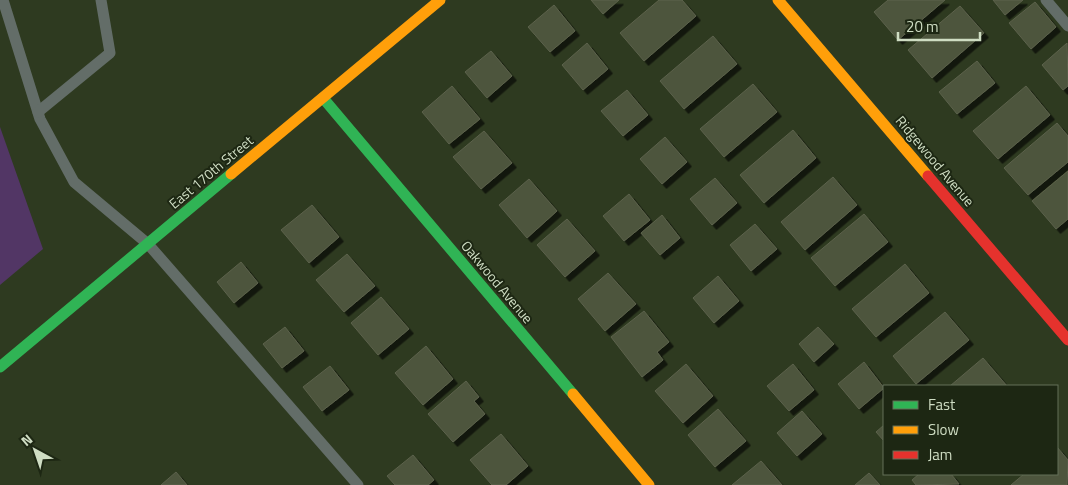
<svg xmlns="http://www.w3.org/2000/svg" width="1068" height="485" font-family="'Titillium Web',sans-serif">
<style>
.green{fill:#523665}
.building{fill:#4d543e;stroke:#5c624b;filter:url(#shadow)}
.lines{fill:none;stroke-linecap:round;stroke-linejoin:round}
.lane{stroke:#636d68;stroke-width:11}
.fast{stroke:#30b455;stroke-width:11}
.slow{stroke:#ff9f0a;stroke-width:11}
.jam{stroke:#e5322d;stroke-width:11}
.labels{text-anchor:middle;stroke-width:4;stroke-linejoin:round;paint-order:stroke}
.street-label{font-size:14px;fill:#cfddc3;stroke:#1d2713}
</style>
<defs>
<filter id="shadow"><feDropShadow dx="4.5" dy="4.5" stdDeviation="0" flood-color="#0009"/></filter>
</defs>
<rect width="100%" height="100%" fill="#2e3a20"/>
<polygon class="green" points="0,127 43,249 0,285"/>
<g class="building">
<polygon points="591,0 619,0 603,14"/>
<polygon points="659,0 682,0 696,16 644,61 620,33"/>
<polygon points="888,0 945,0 898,40 874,12"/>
<polygon points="993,0 1023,0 1005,15"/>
<polygon points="1035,2 1056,27 1031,49 1009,23"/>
<polygon points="554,5 575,31 550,52 528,27"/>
<polygon points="960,6 984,33 932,78 908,50"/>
<polygon points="713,36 737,64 684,109 660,81"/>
<polygon points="587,43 608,69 583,90 562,65"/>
<polygon points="1067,43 1068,86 1063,90 1042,65"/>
<polygon points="491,51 512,76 487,98 465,72"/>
<polygon points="977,61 995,83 957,114 939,92"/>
<polygon points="753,84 777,112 724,157 700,129"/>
<polygon points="452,86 480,119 449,144 422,112"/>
<polygon points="1026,86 1050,115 998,159 973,131"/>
<polygon points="627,90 648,115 623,136 601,111"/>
<polygon points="1057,123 1068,136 1068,162 1028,195 1004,168"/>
<polygon points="793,130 816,158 764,203 740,175"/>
<polygon points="484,131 512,163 481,189 453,157"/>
<polygon points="665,137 687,162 662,184 640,159"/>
<polygon points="1068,171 1068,219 1056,229 1032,201"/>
<polygon points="833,177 857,205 805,250 781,222"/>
<polygon points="715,178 737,203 712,225 690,199"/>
<polygon points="529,179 557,211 527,238 499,205"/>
<polygon points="629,194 650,220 624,241 603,216"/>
<polygon points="312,205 339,237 309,263 281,230"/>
<polygon points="864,214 888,242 835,286 811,258"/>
<polygon points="662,215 680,238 660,255 641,233"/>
<polygon points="567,219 595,251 565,277 537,245"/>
<polygon points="755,224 777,249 751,271 730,245"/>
<polygon points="347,254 375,286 344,312 316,280"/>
<polygon points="241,262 258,283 234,303 217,282"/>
<polygon points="905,264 929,293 876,337 852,309"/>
<polygon points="608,273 636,304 605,331 578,299"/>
<polygon points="718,276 739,301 714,323 693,298"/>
<polygon points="381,297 409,329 378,355 351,323"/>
<polygon points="644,311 669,342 657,352 663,360 642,377 611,337"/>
<polygon points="945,312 969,340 916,384 893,356"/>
<polygon points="285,327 304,351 282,368 263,344"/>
<polygon points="818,327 834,344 814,362 799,344"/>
<polygon points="426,346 453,379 423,405 395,373"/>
<polygon points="983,358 1007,386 950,386"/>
<polygon points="864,362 884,388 859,409 838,384"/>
<polygon points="686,364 713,396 683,423 655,391"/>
<polygon points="793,364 814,390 789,411 767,386"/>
<polygon points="330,366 349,390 322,411 303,387"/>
<polygon points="466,381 479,397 474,401 485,414 453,442 428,414"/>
<polygon points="718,409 746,441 715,467 688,435"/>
<polygon points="802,411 822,434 797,456 777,433"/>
<polygon points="884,425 884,441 876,432"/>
<polygon points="501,434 528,466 506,485 492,485 470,460"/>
<polygon points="1057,447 1068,460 1067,485 1011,485 1024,474 1057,474"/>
<polygon points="413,455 434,480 428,485 395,485 387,476"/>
<polygon points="761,461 782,485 732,485"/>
<polygon points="176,472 187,485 161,485"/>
<polygon points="869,473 880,485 855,485"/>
<polygon points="919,474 951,474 959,484 916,485 912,480"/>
</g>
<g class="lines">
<g class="lane">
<polyline points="3,0 40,119 74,182 148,244 358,485"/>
<polyline points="1046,0 1068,26"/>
<polyline points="38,112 110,53 101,0"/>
</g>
<g class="fast">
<polyline points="323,98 573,394"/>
<polyline points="0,367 231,174"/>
</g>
<g class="slow">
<polyline points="778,0 928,176"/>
<polyline points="231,174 440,0"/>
<polyline points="573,394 649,485"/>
</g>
<polyline class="jam" points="928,176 1068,340"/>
</g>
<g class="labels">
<g class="street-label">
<text transform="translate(935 161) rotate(50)" y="5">Ridgewood Avenue</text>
<text transform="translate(211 172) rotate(-40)" y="5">East 170th Street</text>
<text transform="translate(497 282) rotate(50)" y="5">Oakwood Avenue</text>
</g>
</g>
<rect x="883" y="385" width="175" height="90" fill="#1d2713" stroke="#647059"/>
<rect x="893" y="401" width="25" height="8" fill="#30b455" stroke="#647059"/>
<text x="928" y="410" font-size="15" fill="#cfddc3">Fast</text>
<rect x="893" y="426" width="25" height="8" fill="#ff9f0a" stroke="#647059"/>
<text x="928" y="435" font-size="15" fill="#cfddc3">Slow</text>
<rect x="893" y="451" width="25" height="8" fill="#e5322d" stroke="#647059"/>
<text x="928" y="460" font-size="15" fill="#cfddc3">Jam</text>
<g transform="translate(35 450) rotate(320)" stroke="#1d2713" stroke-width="4" paint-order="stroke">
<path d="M0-4L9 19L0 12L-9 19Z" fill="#cfddc3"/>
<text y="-8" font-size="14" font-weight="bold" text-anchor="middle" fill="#cfddc3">N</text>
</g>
<path d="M898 32v8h82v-8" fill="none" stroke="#cfddc3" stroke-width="2.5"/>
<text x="906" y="32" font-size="15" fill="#cfddc3" stroke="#1d2713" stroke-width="4" paint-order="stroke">20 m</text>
</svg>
